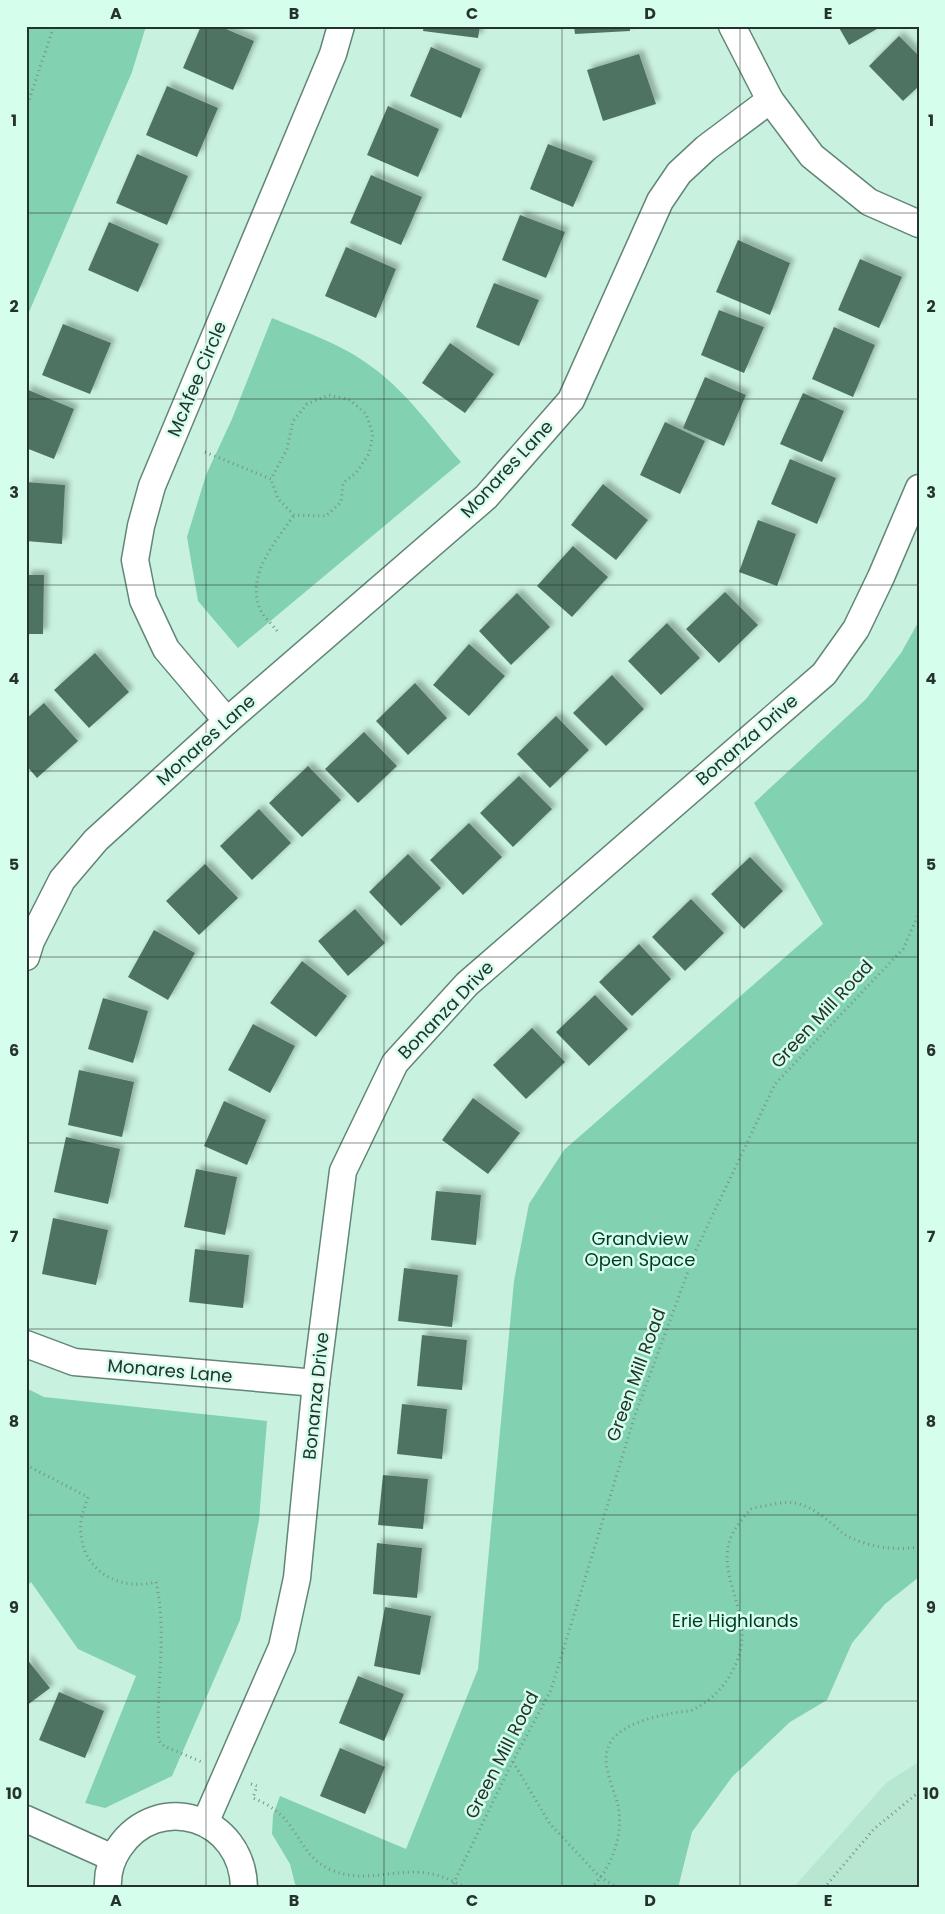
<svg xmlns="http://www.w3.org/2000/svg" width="945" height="1914" font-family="Poppins,sans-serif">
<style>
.built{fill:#b7e7d1}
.green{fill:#82d1b1}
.building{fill:#4f7364;filter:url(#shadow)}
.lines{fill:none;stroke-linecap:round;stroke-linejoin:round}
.minor-casing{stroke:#618676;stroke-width:29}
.path{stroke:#789387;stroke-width:3;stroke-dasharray:1 4;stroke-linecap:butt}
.minor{stroke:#fff;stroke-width:26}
.grid{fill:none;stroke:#24332d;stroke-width:1;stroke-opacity:0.55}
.labels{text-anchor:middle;stroke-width:5;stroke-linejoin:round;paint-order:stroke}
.street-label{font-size:18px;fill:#24332d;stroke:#d6feec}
.park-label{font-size:18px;fill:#003928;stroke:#d6feec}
.neatline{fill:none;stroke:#24332d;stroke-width:2}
.grid-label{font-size:16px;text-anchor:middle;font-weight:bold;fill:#24332d}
</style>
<defs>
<filter id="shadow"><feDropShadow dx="4.5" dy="-4.5" stdDeviation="2.5" flood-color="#0004"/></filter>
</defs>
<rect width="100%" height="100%" fill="#c9f1df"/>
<polygon class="built" points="919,1762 919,1888 793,1888 887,1782"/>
<g class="green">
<polygon points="26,26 146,26 132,72 26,319"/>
<path d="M 272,318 C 305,332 344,345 372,367 C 407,392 433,430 461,462 L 238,648 L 198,601 L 187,537 L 206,475 L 232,419 Z"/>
<polygon points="919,621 919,1577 885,1604 852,1643 827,1700 790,1722 732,1777 692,1832 678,1888 299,1888 295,1884 290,1864 272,1834 273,1815 280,1796 406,1849 478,1669 514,1281 529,1204 564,1150 823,924 754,803 866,699 901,653"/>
<polygon points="26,1388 44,1397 267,1421 259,1520 240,1620 172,1776 105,1808 85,1803 136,1676 78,1649 31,1582 26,1587"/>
</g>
<g class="building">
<polygon points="201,26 219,26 254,41 233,90 183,68"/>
<polygon points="424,26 480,26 478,38 423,31"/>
<polygon points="574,26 630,26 630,31 575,34"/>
<polygon points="838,26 882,26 849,45"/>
<polygon points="899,36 919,56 919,86 903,101 869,66"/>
<polygon points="431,47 481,69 461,118 410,96"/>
<polygon points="639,54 656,104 603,121 587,70"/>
<polygon points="167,86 218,108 197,157 146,135"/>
<polygon points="388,106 439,129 418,177 367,155"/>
<polygon points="548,144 593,161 573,207 530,189"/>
<polygon points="137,154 188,176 167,225 116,203"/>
<polygon points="371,175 422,197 401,245 350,223"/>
<polygon points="520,215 565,232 546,278 502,260"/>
<polygon points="109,222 159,244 138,292 88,270"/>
<polygon points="738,240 790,263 770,315 716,292"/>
<polygon points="346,247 396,269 376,318 325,296"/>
<polygon points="860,259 902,277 879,328 838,310"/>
<polygon points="494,283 539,300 519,346 476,327"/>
<polygon points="719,310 764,327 744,373 701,355"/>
<polygon points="63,324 111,343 90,394 42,375"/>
<polygon points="834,327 875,345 853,397 812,379"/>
<polygon points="450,343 494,374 465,413 422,383"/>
<polygon points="705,377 746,395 724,446 683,428"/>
<polygon points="26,389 74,409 54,459 26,448"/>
<polygon points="803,393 844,411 822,462 780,444"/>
<polygon points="665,422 705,441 680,494 640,475"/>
<polygon points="790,459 836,478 817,524 771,504"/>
<polygon points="26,482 65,485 62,544 26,541"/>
<polygon points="603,484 648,520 616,560 571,525"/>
<polygon points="758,520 796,534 777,586 739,572"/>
<polygon points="573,546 608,577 572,617 537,586"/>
<polygon points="26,575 44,575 43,634 26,634"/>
<polygon points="725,592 758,625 719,663 686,629"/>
<polygon points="517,593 550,627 511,665 479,631"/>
<polygon points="667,623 700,658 661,695 628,661"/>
<polygon points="469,644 505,676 469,716 433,685"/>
<polygon points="95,653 129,692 89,728 54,690"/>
<polygon points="612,675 644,709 606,746 573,713"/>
<polygon points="415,683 447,718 408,755 376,721"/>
<polygon points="44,703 78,741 37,778 26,765 26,719"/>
<polygon points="556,716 589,750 550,788 517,754"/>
<polygon points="364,732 397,766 358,803 325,769"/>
<polygon points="308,766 341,800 302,837 269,803"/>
<polygon points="519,776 552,809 513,847 480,813"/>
<polygon points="259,809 291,843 252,880 220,846"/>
<polygon points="469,823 502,857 463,895 430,860"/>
<polygon points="408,854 441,888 401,926 369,892"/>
<polygon points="750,857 783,891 744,929 711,894"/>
<polygon points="205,864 238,898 199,935 166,901"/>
<polygon points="691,899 724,933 685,971 652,937"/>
<polygon points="355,909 385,943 348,976 318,941"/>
<polygon points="154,930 195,953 168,1000 128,977"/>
<polygon points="639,944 671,979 632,1016 599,982"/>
<polygon points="302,961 347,996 316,1037 270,1003"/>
<polygon points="595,995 628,1029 589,1066 556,1032"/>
<polygon points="103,998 148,1011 133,1063 88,1049"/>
<polygon points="253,1024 295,1046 270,1093 228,1070"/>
<polygon points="532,1028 565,1062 526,1099 493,1065"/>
<polygon points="79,1070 134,1082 122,1137 68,1125"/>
<polygon points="473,1098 520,1133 488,1174 442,1140"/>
<polygon points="224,1101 266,1120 247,1165 204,1146"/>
<polygon points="66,1137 120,1149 108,1204 54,1192"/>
<polygon points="196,1169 237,1177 225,1235 184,1227"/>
<polygon points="436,1191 481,1195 476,1245 431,1240"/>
<polygon points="53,1218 108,1230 96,1285 42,1274"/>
<polygon points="195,1249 249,1255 243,1308 189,1302"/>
<polygon points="404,1268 458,1275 452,1327 398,1321"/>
<polygon points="422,1335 467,1340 462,1390 417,1386"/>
<polygon points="402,1404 447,1409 442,1459 397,1454"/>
<polygon points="383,1475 428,1479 423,1529 378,1525"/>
<polygon points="377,1543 422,1548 417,1598 373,1594"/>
<polygon points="385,1607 431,1616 420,1675 374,1666"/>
<polygon points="26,1658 50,1688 26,1706"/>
<polygon points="358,1676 404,1694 384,1741 339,1723"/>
<polygon points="59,1692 104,1711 85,1758 39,1740"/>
<polygon points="340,1748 385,1767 365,1814 320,1796"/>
</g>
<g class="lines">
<g class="minor-casing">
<g id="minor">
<polyline points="732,26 770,100"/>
<polyline points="227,721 166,649 143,600 135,560 141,526 152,486 333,54 341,26"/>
<polyline points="26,957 31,941 62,880 96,840 227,721 486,497 571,400 660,201 679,173 706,148 770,100 812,156 869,202 919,224"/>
<polyline points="26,1344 74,1362 316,1383"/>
<polyline points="26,1819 113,1858"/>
<polyline points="205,1823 282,1647 297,1578 316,1383 343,1171 395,1063 467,984 824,674 856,629 881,577 919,488"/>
<path d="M 108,1888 C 107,1873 111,1860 119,1848 C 158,1790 243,1817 244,1888"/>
</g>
</g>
<g class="path">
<polyline points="26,109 54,26"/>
<polyline points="205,452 271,479 287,449 293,421 307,404 329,395 350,400 366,414 373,434 369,454 356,473 343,483 341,502 326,516 294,515 278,499 271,479"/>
<path d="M 277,631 C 273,625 266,619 262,613 C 243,578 275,543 294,515"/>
<path d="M 26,1465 L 88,1497 C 84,1509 79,1521 81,1535 C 85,1573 121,1591 156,1582 C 168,1634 155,1689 159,1741 L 164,1746 L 202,1762"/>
<polyline points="513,1762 550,1824 598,1875 617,1888"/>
<path d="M 251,1784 L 257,1786 L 253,1798 C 268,1804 282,1813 291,1827 C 303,1844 310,1860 329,1869 C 364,1885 393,1868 427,1873 C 441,1875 453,1881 466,1888"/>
<polyline points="451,1888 513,1761 551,1690 635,1415 696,1250 775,1084 903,949 919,913"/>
<path d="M 591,1888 C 612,1868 624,1834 618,1805 C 613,1785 598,1760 612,1740 C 623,1725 651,1717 669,1714 C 676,1712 685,1712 692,1710 C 717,1699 736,1673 741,1647 C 749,1601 706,1562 741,1521 C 744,1517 748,1512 751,1509 C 756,1507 764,1506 770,1505 C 795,1498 811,1506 831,1523 C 837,1527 842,1534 849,1537 C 869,1547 896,1551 919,1547"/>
<polyline points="824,1888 874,1829 919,1792"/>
</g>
<use href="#minor" class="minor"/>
</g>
<path class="grid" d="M 206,26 L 206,1888M 384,26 L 384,1888M 562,26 L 562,1888M 740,26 L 740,1888M 26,213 L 919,213M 26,399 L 919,399M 26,585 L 919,585M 26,771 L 919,771M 26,957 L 919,957M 26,1143 L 919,1143M 26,1329 L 919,1329M 26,1515 L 919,1515M 26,1701 L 919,1701"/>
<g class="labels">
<g class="street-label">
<text transform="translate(197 379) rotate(-67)" y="6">McAfee Circle</text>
<text transform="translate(507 469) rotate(-47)" y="6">Monares Lane</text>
<text transform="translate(206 740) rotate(-42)" y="6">Monares Lane</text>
<text transform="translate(747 740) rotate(-41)" y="6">Bonanza Drive</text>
<text transform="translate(446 1010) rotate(-46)" y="6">Bonanza Drive</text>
<text transform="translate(822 1014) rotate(-47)" y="6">Green Mill Road</text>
<text transform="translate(170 1371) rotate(5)" y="6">Monares Lane</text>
<text transform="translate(636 1375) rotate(-70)" y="6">Green Mill Road</text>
<text transform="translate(316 1396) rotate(-84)" y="6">Bonanza Drive</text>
<text transform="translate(502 1755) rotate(-63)" y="6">Green Mill Road</text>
</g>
<g class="park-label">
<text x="640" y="1245">Grandview<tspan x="640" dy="21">Open Space</tspan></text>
<text x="735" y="1627">Erie Highlands</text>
</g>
</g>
<rect width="945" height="1914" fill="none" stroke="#d6feec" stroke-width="55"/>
<rect x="28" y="28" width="890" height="1858" class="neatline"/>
<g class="grid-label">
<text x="116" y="19">A</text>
<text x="294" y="19">B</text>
<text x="472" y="19">C</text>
<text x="650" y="19">D</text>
<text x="828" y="19">E</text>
<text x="14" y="126">1</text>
<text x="931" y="126">1</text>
<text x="14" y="312">2</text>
<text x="931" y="312">2</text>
<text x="14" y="498">3</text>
<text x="931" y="498">3</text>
<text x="14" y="684">4</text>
<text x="931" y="684">4</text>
<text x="14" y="870">5</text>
<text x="931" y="870">5</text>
<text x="14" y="1056">6</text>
<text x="931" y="1056">6</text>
<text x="14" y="1242">7</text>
<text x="931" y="1242">7</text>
<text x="14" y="1427">8</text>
<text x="931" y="1427">8</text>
<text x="14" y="1613">9</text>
<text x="931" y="1613">9</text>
<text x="14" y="1799">10</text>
<text x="931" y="1799">10</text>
<text x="116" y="1906">A</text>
<text x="294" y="1906">B</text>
<text x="472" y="1906">C</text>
<text x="650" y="1906">D</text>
<text x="828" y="1906">E</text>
</g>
</svg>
